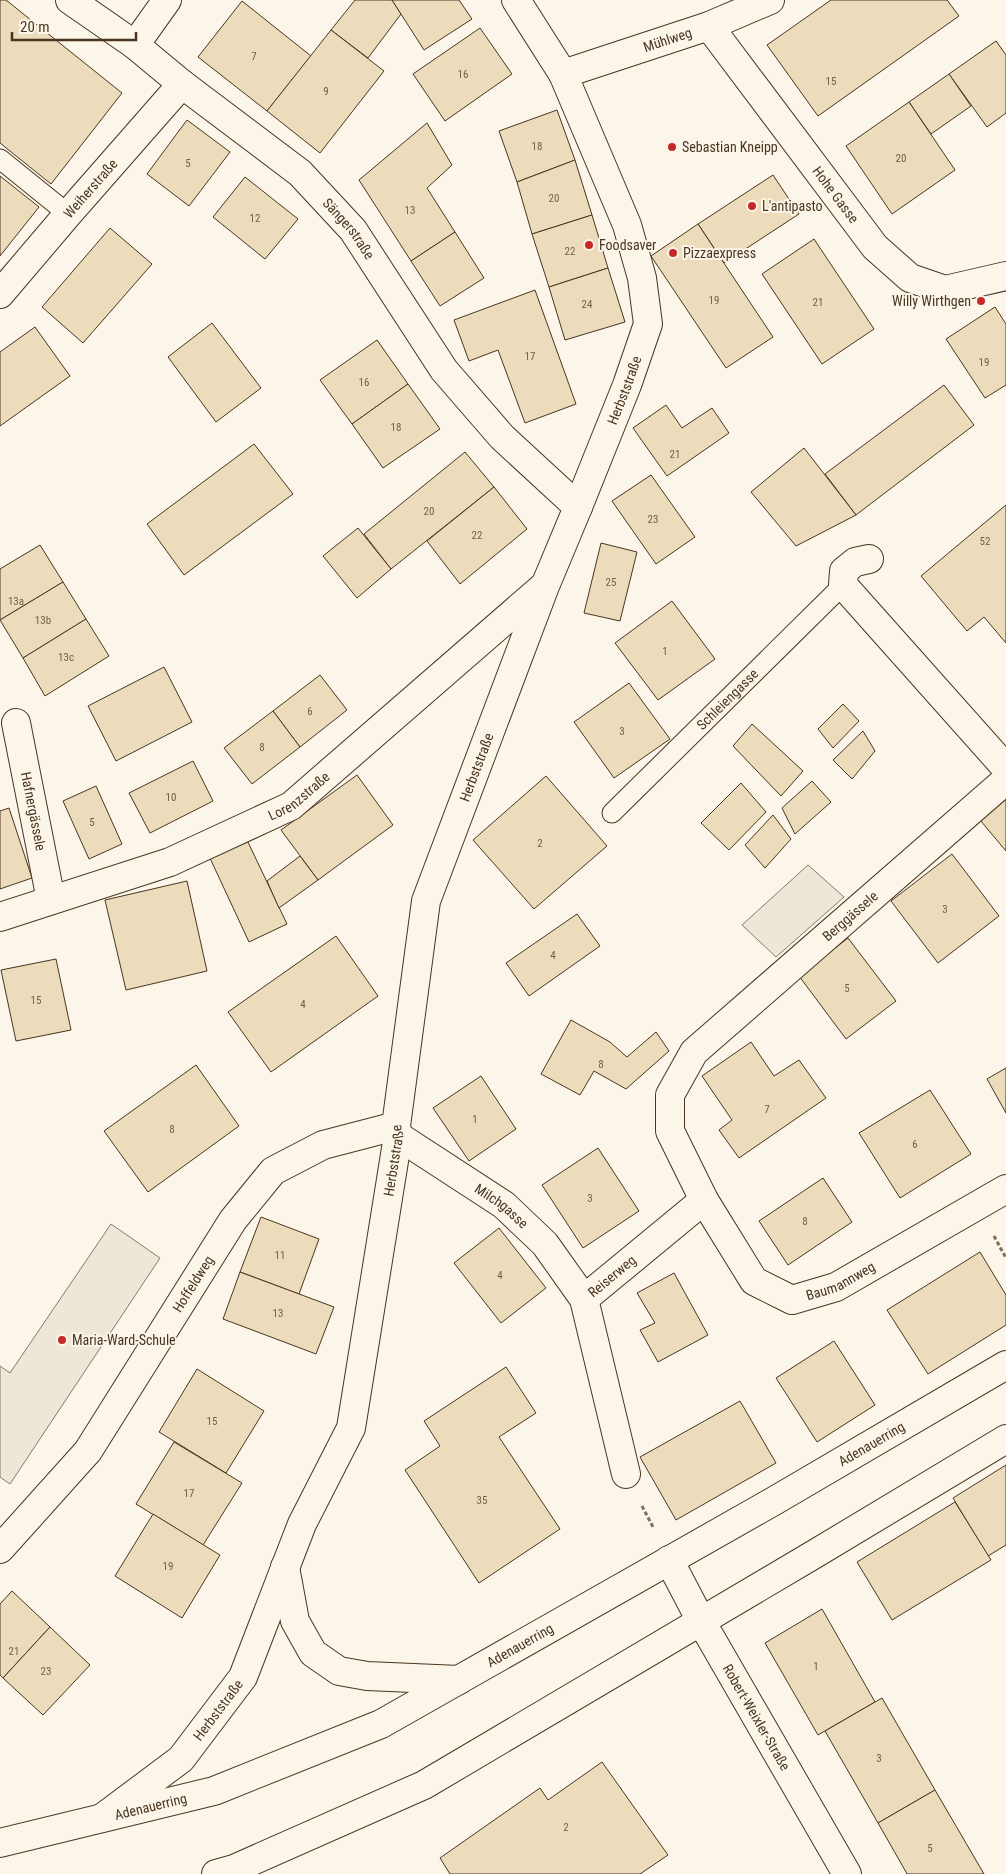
<svg xmlns="http://www.w3.org/2000/svg" width="1006" height="1874" font-family="'Roboto Condensed',sans-serif">
<style>
.parking{fill:#ede7d9;stroke:#887966}
.building{fill:#ecdcbc;stroke:#4a3520}
.lines{fill:none;stroke-linecap:round;stroke-linejoin:round}
.lane-casing{stroke:#4a3520;stroke-width:21}
.street-casing{stroke:#4a3520;stroke-width:30}
.primary-casing{stroke:#4a3520;stroke-width:30}
.path{stroke:#7f6f5c;stroke-width:3;stroke-dasharray:4 2.5;stroke-linecap:butt}
.lane{stroke:#fbf6e9;stroke-width:19}
.street{stroke:#fbf6e9;stroke-width:28}
.primary{stroke:#fbf6e9;stroke-width:28}
.poi-dot{fill:#c62828;stroke:#fbf6e9;stroke-width:2}
.labels{text-anchor:middle;stroke-width:4;stroke-linejoin:round;paint-order:stroke}
.number-label{font-size:11px;fill:#725f47}
.street-label{font-size:14px;fill:#4a3520;stroke:#fbf6e9}
.poi-label{font-size:14px;fill:#4a3520;stroke:#fbf6e9;text-anchor:start}
</style>
<rect width="100%" height="100%" fill="#fbf6e9"/>
<g class="parking">
<polygon points="808,865 844,897 776,957 742,925"/>
<polygon points="111,1224 160,1258 10,1484 0,1477 0,1366 10,1373"/>
</g>
<g class="building">
<polygon points="0,0 6,0 122,93 51,184 0,143"/>
<polygon points="355,0 392,0 401,14 368,58 331,30"/>
<polygon points="392,0 459,0 472,19 424,50"/>
<polygon points="831,0 947,0 959,16 818,116 767,45"/>
<polygon points="242,1 311,56 267,111 198,57"/>
<polygon points="480,28 512,74 445,121 413,74"/>
<polygon points="331,30 384,71 320,153 267,111"/>
<polygon points="996,41 1006,55 1006,113 987,127 949,74"/>
<polygon points="949,74 971,106 931,134 909,102"/>
<polygon points="909,102 955,170 892,214 846,146"/>
<polygon points="557,110 575,160 517,182 499,131"/>
<polygon points="187,120 230,152 189,206 147,174"/>
<polygon points="427,123 452,165 427,188 455,232 411,261 359,180"/>
<polygon points="575,160 592,215 532,234 517,182"/>
<polygon points="773,175 799,214 724,263 698,224"/>
<polygon points="0,176 39,207 0,256"/>
<polygon points="245,177 298,219 265,259 213,217"/>
<polygon points="592,215 608,268 549,287 532,234"/>
<polygon points="698,224 773,337 726,368 651,256"/>
<polygon points="110,228 152,264 83,343 42,307"/>
<polygon points="455,232 484,278 440,306 411,261"/>
<polygon points="814,239 874,329 822,364 762,274"/>
<polygon points="608,268 625,322 565,340 549,287"/>
<polygon points="535,290 576,404 525,423 498,350 469,361 454,320"/>
<polygon points="995,307 1006,324 1006,385 985,398 946,339"/>
<polygon points="212,323 261,388 216,422 168,357"/>
<polygon points="35,327 70,376 0,426 0,352"/>
<polygon points="377,340 408,384 352,424 320,380"/>
<polygon points="408,384 440,429 383,468 352,424"/>
<polygon points="944,385 974,425 856,515 825,474"/>
<polygon points="666,405 682,428 712,408 729,433 667,476 633,428"/>
<polygon points="254,444 293,494 184,575 147,524"/>
<polygon points="804,448 856,515 796,546 751,492"/>
<polygon points="465,452 494,487 391,569 364,534"/>
<polygon points="651,475 695,537 656,564 612,501"/>
<polygon points="494,487 527,529 460,584 427,541"/>
<polygon points="1006,505 1006,643 984,617 967,631 921,576"/>
<polygon points="358,528 391,569 357,598 323,556"/>
<polygon points="601,543 637,552 620,621 584,613"/>
<polygon points="40,545 63,582 0,620 0,569"/>
<polygon points="63,582 86,619 23,658 0,620"/>
<polygon points="672,601 715,659 658,700 615,643"/>
<polygon points="86,619 109,656 45,696 23,658"/>
<polygon points="164,667 192,722 116,761 88,706"/>
<polygon points="320,675 347,710 300,747 273,711"/>
<polygon points="629,683 670,739 614,778 574,722"/>
<polygon points="843,704 859,721 833,748 818,729"/>
<polygon points="273,711 300,747 252,784 224,748"/>
<polygon points="752,724 803,771 781,796 733,746"/>
<polygon points="863,731 875,751 852,779 833,760"/>
<polygon points="193,761 213,801 150,833 129,793"/>
<polygon points="357,775 393,825 318,880 281,830"/>
<polygon points="546,776 607,846 534,909 473,840"/>
<polygon points="812,781 831,802 795,834 782,808"/>
<polygon points="741,783 766,812 729,850 701,823"/>
<polygon points="96,786 122,844 89,859 63,801"/>
<polygon points="1006,799 1006,851 980,820"/>
<polygon points="9,808 32,878 0,889 0,811"/>
<polygon points="773,815 791,839 765,868 745,845"/>
<polygon points="246,838 287,924 249,942 209,856"/>
<polygon points="952,854 999,916 938,963 891,901"/>
<polygon points="300,856 318,880 279,908 267,881"/>
<polygon points="187,881 207,971 126,990 105,900"/>
<polygon points="577,914 600,946 529,996 506,963"/>
<polygon points="336,936 378,996 271,1072 228,1012"/>
<polygon points="848,938 896,1001 846,1039 799,976"/>
<polygon points="56,959 71,1030 16,1041 1,970"/>
<polygon points="571,1020 610,1042 627,1057 656,1032 669,1051 626,1089 594,1071 580,1095 541,1074"/>
<polygon points="751,1042 774,1076 799,1060 826,1098 739,1158 719,1130 732,1120 702,1076"/>
<polygon points="196,1065 239,1126 148,1192 104,1131"/>
<polygon points="1006,1068 1006,1113 987,1079"/>
<polygon points="481,1076 516,1129 469,1161 433,1108"/>
<polygon points="930,1090 971,1154 900,1198 859,1133"/>
<polygon points="598,1148 639,1211 583,1248 542,1185"/>
<polygon points="823,1178 852,1222 788,1265 759,1221"/>
<polygon points="261,1217 319,1239 299,1294 240,1272"/>
<polygon points="499,1228 546,1288 501,1323 454,1263"/>
<polygon points="980,1252 1006,1295 1006,1325 928,1374 887,1310"/>
<polygon points="240,1272 334,1307 316,1354 223,1319"/>
<polygon points="674,1273 708,1335 658,1362 640,1330 655,1323 637,1293"/>
<polygon points="834,1341 875,1405 817,1442 776,1378"/>
<polygon points="506,1367 536,1413 499,1437 560,1529 479,1583 405,1470 440,1446 424,1421"/>
<polygon points="197,1369 264,1411 226,1473 159,1432"/>
<polygon points="740,1401 776,1463 676,1520 640,1457"/>
<polygon points="174,1442 242,1483 203,1545 136,1504"/>
<polygon points="1006,1465 1006,1545 988,1556 953,1498"/>
<polygon points="955,1502 991,1560 892,1620 857,1562"/>
<polygon points="153,1514 220,1555 182,1618 115,1576"/>
<polygon points="12,1591 50,1627 3,1678 0,1675 0,1604"/>
<polygon points="822,1609 875,1702 818,1735 765,1643"/>
<polygon points="50,1627 90,1665 43,1715 3,1678"/>
<polygon points="882,1698 935,1790 878,1823 825,1731"/>
<polygon points="602,1762 668,1855 640,1874 450,1874 440,1858 540,1788 548,1800"/>
<polygon points="935,1790 984,1874 907,1874 906,1872 878,1823"/>
</g>
<g class="lines">
<g class="lane-casing">
<g id="lane">
<polyline points="0,159 68,214"/>
<path id="s1" d="M 612,813 L 843,585"/>
</g>
</g>
<g class="street-casing">
<g id="street">
<path id="s2" d="M 70,0 L 135,45 L 182,84 L 300,173 L 353,230 L 444,370 L 502,437 L 578,507"/>
<path id="s3" d="M 709,26 L 875,247 L 910,278 L 945,290 L 1006,276"/>
<polyline points="135,45 167,0"/>
<path id="s4" d="M 563,74 L 709,26 L 770,0"/>
<path id="s5" d="M 0,294 L 68,214 L 182,84"/>
<polyline points="869,559 855,562 844,571 843,585 1006,768"/>
<path id="s6" d="M 16,723 L 51,900"/>
<path id="s7" d="M 1006,780 L 694,1052 L 670,1095 L 670,1131 L 704,1200 L 754,1281 L 792,1300 L 836,1287 L 1006,1189"/>
<path id="s8" d="M 0,917 L 170,862 L 291,806 L 543,587"/>
<path id="s9" d="M 398,1136 L 504,1205 L 545,1244 L 584,1299 L 626,1474"/>
<path id="s10" d="M 584,1299 L 704,1200"/>
<path id="s11" d="M 0,1549 L 88,1451 L 233,1220 L 273,1171 L 323,1145 L 396,1126"/>
<path id="s12" d="M 669,1560 L 701,1621 L 847,1874"/>
<polyline points="285,1567 295,1621 313,1653 339,1671 367,1676 459,1680"/>
<path id="s13" d="M 102,1818 L 181,1759 L 243,1677 L 302,1524 L 351,1428 L 398,1136 L 396,1126 L 426,901 L 545,586 L 578,507 L 627,385 L 648,324 L 642,278 L 627,225 L 563,74 L 516,0"/>
</g>
</g>
<g class="primary-casing">
<g id="primary">
<path id="s14" d="M 0,1843 L 214,1791 L 381,1724 L 774,1501 L 1006,1365"/>
<polyline points="216,1874 234,1869 424,1785 813,1555 1006,1439"/>
</g>
</g>
<g class="path">
<polyline points="994,1236 1006,1258"/>
<polyline points="642,1506 654,1529"/>
</g>
<use href="#lane" class="lane"/>
<use href="#street" class="street"/>
<use href="#primary" class="primary"/>
</g>
<g class="poi-dot">
<circle cx="672" cy="147" r="5"/>
<circle cx="752" cy="206" r="5"/>
<circle cx="589" cy="245" r="5"/>
<circle cx="673" cy="253" r="5"/>
<circle cx="981" cy="301" r="5"/>
<circle cx="62" cy="1340" r="5"/>
</g>
<g class="labels">
<g class="number-label">
<text x="254" y="60">7</text>
<text x="463" y="78">16</text>
<text x="831" y="85">15</text>
<text x="326" y="95">9</text>
<text x="537" y="150">18</text>
<text x="901" y="162">20</text>
<text x="188" y="167">5</text>
<text x="554" y="202">20</text>
<text x="410" y="214">13</text>
<text x="255" y="222">12</text>
<text x="570" y="255">22</text>
<text x="714" y="304">19</text>
<text x="818" y="306">21</text>
<text x="587" y="308">24</text>
<text x="530" y="360">17</text>
<text x="984" y="366">19</text>
<text x="364" y="386">16</text>
<text x="396" y="431">18</text>
<text x="675" y="458">21</text>
<text x="429" y="515">20</text>
<text x="653" y="523">23</text>
<text x="477" y="539">22</text>
<text x="985" y="545">52</text>
<text x="611" y="586">25</text>
<text x="16" y="605">13a</text>
<text x="43" y="624">13b</text>
<text x="665" y="655">1</text>
<text x="66" y="661">13c</text>
<text x="310" y="715">6</text>
<text x="622" y="735">3</text>
<text x="262" y="751">8</text>
<text x="171" y="801">10</text>
<text x="92" y="826">5</text>
<text x="540" y="847">2</text>
<text x="945" y="913">3</text>
<text x="553" y="959">4</text>
<text x="847" y="992">5</text>
<text x="36" y="1004">15</text>
<text x="303" y="1008">4</text>
<text x="601" y="1068">8</text>
<text x="767" y="1113">7</text>
<text x="475" y="1123">1</text>
<text x="172" y="1133">8</text>
<text x="915" y="1148">6</text>
<text x="590" y="1202">3</text>
<text x="805" y="1225">8</text>
<text x="280" y="1259">11</text>
<text x="500" y="1279">4</text>
<text x="278" y="1317">13</text>
<text x="212" y="1425">15</text>
<text x="189" y="1497">17</text>
<text x="482" y="1504">35</text>
<text x="168" y="1570">19</text>
<text x="14" y="1655">21</text>
<text x="816" y="1670">1</text>
<text x="46" y="1675">23</text>
<text x="879" y="1762">3</text>
<text x="566" y="1831">2</text>
<text x="930" y="1852">5</text>
</g>
<g class="street-label">
<text dy="5" stroke="none"><textPath href="#s4" startOffset="110">Mühlweg</textPath></text>
<text dy="5" stroke="none"><textPath href="#s5" startOffset="139">Weiherstraße</textPath></text>
<text dy="5" stroke="none"><textPath href="#s3" startOffset="211">Hohe Gasse</textPath></text>
<text dy="5" stroke="none"><textPath href="#s2" startOffset="362">Sängerstraße</textPath></text>
<text dy="5" stroke="none"><textPath href="#s13" startOffset="1554">Herbststraße</textPath></text>
<text dy="5" stroke="none"><textPath href="#s1" startOffset="162">Schleiengasse</textPath></text>
<text dy="5" stroke="none"><textPath href="#s13" startOffset="1149">Herbststraße</textPath></text>
<text dy="5" stroke="none"><textPath href="#s8" startOffset="324">Lorenzstraße</textPath></text>
<text dy="5" stroke="none"><textPath href="#s6" startOffset="90">Hafnergässele</textPath></text>
<text transform="translate(850 916) rotate(-41)" y="5">Berggässele</text>
<text dy="5" stroke="none"><textPath href="#s13" startOffset="744">Herbststraße</textPath></text>
<text dy="5" stroke="none"><textPath href="#s9" startOffset="125">Milchgasse</textPath></text>
<text dy="5" stroke="none"><textPath href="#s10" startOffset="36">Reiserweg</textPath></text>
<text dy="5" stroke="none"><textPath href="#s7" startOffset="766">Baumannweg</textPath></text>
<text dy="5" stroke="none"><textPath href="#s11" startOffset="329">Hoffeldweg</textPath></text>
<text dy="5" stroke="none"><textPath href="#s14" startOffset="965">Adenauerring</textPath></text>
<text dy="5" stroke="none"><textPath href="#s14" startOffset="560">Adenauerring</textPath></text>
<text dy="5" stroke="none"><textPath href="#s13" startOffset="160">Herbststraße</textPath></text>
<text dy="5" stroke="none"><textPath href="#s12" startOffset="180">Robert-Weixler-Straße</textPath></text>
<text dy="5" stroke="none"><textPath href="#s14" startOffset="155">Adenauerring</textPath></text>
</g>
<g class="poi-label">
<text x="682" y="152">Sebastian Kneipp</text>
<text x="762" y="211">L'antipasto</text>
<text x="599" y="250">Foodsaver</text>
<text x="683" y="258">Pizzaexpress</text>
<text x="971" y="306" text-anchor="end">Willy Wirthgen</text>
<text x="72" y="1345">Maria-Ward-Schule</text>
</g>
</g>
<path d="M12 32v8h124v-8" fill="none" stroke="#4a3520" stroke-width="2.5"/>
<text x="20" y="32" font-size="15" fill="#4a3520" stroke="#fbf6e9" stroke-width="4" paint-order="stroke">20 m</text>
</svg>
